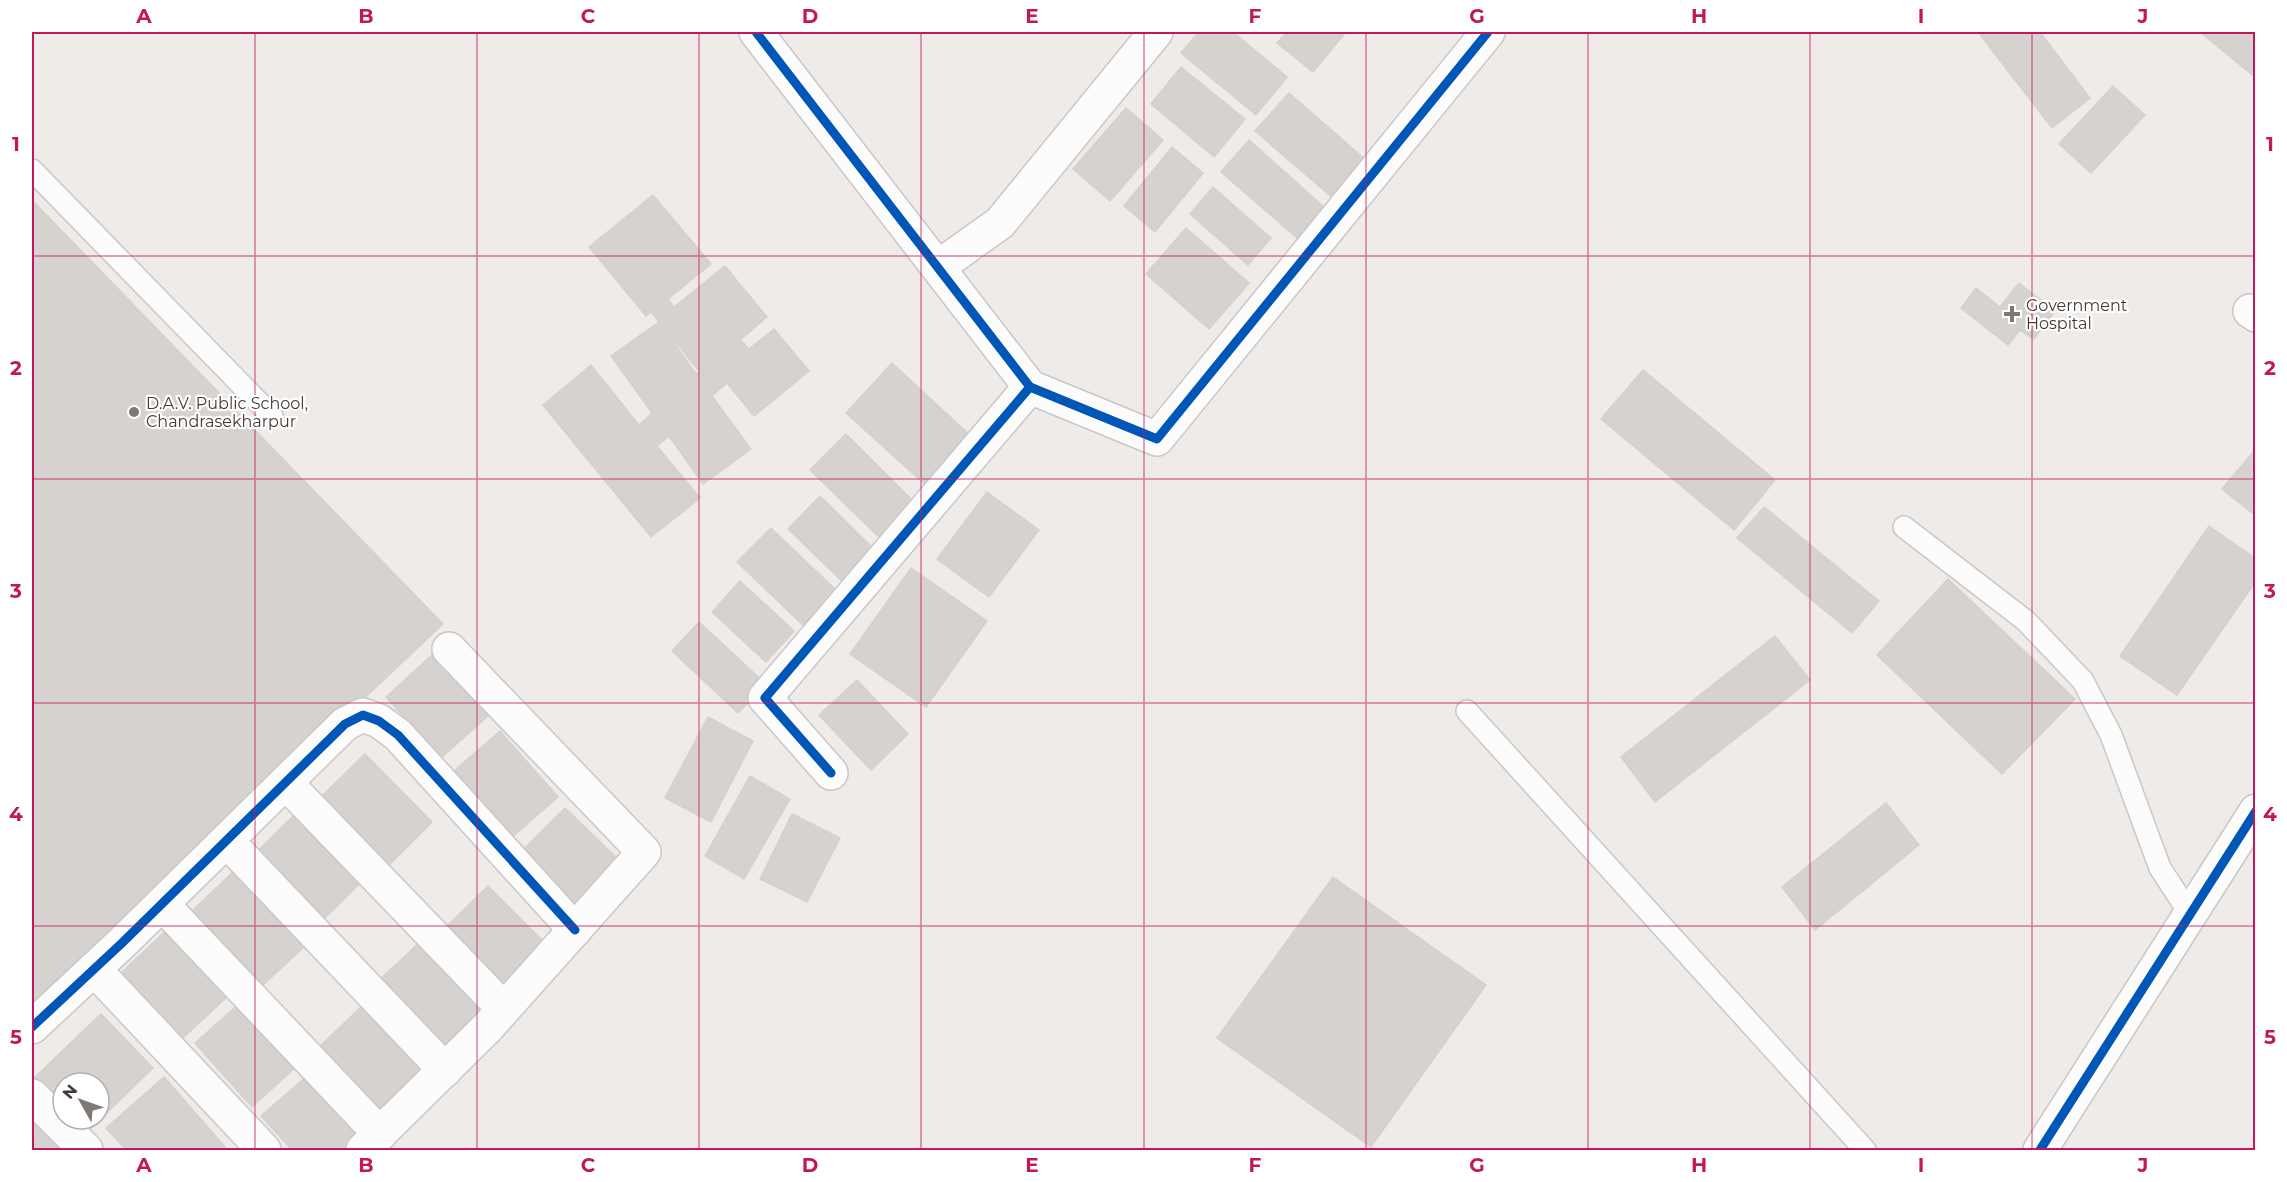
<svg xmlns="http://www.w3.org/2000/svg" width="2287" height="1182" font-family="Montserrat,sans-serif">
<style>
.building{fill:#d6d2cf;stroke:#d6d1ce;stroke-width:1.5}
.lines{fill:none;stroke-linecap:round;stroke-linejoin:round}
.service-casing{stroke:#cac7c4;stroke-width:24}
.minor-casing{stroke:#cac7c4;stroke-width:36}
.service{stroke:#fcfcfc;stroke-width:21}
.minor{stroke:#fcfcfc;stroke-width:33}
.cycleway-casing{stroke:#fff;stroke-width:13}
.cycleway{stroke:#0057b8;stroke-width:9}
.grid{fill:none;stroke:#c2185b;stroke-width:1.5;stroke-opacity:0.55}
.poi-dot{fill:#7f7874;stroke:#fff;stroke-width:2}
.labels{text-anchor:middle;stroke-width:4.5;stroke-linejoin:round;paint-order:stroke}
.poi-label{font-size:16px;fill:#433a35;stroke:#fff;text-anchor:start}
.neatline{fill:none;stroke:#c2185b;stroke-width:2}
.grid-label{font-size:20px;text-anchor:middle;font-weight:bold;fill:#c2185b}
</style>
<rect width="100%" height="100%" fill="#eeebe8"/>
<g class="building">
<polygon points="1199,32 1233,32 1287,77 1256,115 1181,53"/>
<polygon points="1287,32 1346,32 1313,72 1277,43"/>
<polygon points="1978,32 2040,32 2090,98 2052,128"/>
<polygon points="2200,32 2256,32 2256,78"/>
<polygon points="1181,67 1245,119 1214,157 1151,104"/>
<polygon points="2113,86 2145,115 2091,173 2059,144"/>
<polygon points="1289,93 1367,161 1334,199 1255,131"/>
<polygon points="1126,108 1163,140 1110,201 1073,169"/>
<polygon points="1249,140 1324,207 1297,238 1221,172"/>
<polygon points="1172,147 1203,173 1155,232 1124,206"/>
<polygon points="1213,187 1271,238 1248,265 1190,214"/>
<polygon points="653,195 711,264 668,299 674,307 725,266 767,317 740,340 749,349 774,329 809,371 754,416 727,383 712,396 751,449 703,484 669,436 657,446 700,498 651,537 543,405 591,365 639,425 652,413 611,356 659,322 696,374 699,371 651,312 646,316 589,247"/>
<polygon points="32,200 443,624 32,1012"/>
<polygon points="1186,228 1249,283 1209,329 1146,274"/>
<polygon points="2019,283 2055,311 2034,339 2020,330 2008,345 1961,308 1976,288 2000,307"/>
<polygon points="892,363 975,440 930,489 846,413"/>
<polygon points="1643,370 1775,480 1734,530 1601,419"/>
<polygon points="846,434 919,507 884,542 810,470"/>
<polygon points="2256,449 2256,516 2222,489"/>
<polygon points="987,492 1039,530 989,597 937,559"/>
<polygon points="820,496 879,554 847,586 788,529"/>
<polygon points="1764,507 1879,601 1852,633 1737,538"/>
<polygon points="2209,526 2256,559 2256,581 2177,695 2120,656"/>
<polygon points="771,528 839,593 806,628 737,562"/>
<polygon points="911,568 987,621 926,707 850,654"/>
<polygon points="1948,579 2075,699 2002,774 1877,655"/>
<polygon points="740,581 794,631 766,662 712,612"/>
<polygon points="699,622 766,684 738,713 672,651"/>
<polygon points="1775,636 1810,680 1655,802 1621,757"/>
<polygon points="433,654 489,715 441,758 386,697"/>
<polygon points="857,680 908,734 871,770 819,715"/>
<polygon points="708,717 753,741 711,822 665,798"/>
<polygon points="500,731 558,797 510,839 453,772"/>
<polygon points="365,754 432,822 387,867 319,799"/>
<polygon points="750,776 790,799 744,879 705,856"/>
<polygon points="1886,803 1919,845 1815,930 1782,887"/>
<polygon points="565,808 624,865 579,911 520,853"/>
<polygon points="298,811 364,879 322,921 256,853"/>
<polygon points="792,814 840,838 807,902 760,879"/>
<polygon points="237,868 307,944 260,988 190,913"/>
<polygon points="1333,877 1486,985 1371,1147 1217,1038"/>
<polygon points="488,886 550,948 503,993 443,930"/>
<polygon points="171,926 232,992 183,1038 122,972"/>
<polygon points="421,941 486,1011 442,1052 377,982"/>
<polygon points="240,1003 297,1066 252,1107 195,1043"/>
<polygon points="362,1006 422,1069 374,1114 315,1051"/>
<polygon points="101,1014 153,1068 85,1134 71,1119 99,1119 99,1083 63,1083 63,1110 33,1079"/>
<polygon points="307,1076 366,1142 357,1150 292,1150 261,1116"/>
<polygon points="164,1077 225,1147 221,1150 126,1150 106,1128"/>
<polygon points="32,1111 68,1150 32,1150"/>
</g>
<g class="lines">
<g class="service-casing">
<g id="service">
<polyline points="32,170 272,416"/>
<polyline points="1904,527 2026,621 2083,681 2111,735 2160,868 2190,914"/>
<polyline points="1467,711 1865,1150"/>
</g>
</g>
<g class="minor-casing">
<g id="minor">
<polyline points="756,32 1030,387 1157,439 1488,32"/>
<polyline points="938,267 1000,223 1156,32"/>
<polyline points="2250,311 2256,315"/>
<polyline points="831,773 765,698 1030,387"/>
<polyline points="286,783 503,1008"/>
<polyline points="227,841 445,1070"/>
<polyline points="162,904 380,1134"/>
<polyline points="94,969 264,1150"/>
<polyline points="32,1027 122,943 345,724 363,715 379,721 398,735 575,930"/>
<polyline points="32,1096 86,1150"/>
<polyline points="363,1150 487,1028 644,852 449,649"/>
<polyline points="2040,1150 2256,811"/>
</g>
</g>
<use href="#service" class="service"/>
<use href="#minor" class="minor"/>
<g class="cycleway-casing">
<g id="cycleway">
<polyline points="756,32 1030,387 1157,439 1488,32"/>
<polyline points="831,773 765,698 1030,387"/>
<polyline points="32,1027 122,943 345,724 363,715 379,721 398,735 575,930"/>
<polyline points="2040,1150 2256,811"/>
</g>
</g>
<use href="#cycleway" class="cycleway"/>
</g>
<path class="grid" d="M 255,32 L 255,1150M 477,32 L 477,1150M 699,32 L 699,1150M 921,32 L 921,1150M 1144,32 L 1144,1150M 1366,32 L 1366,1150M 1588,32 L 1588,1150M 1810,32 L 1810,1150M 2032,32 L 2032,1150M 32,256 L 2256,256M 32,479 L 2256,479M 32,703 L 2256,703M 32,926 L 2256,926"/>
<g class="poi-dot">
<path d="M2009 305h6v6h6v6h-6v6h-6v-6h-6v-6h6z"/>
<circle cx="134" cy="412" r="6"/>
</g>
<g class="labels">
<g class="poi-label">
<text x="2026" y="311">Government<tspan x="2026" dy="18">Hospital</tspan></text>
<text x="146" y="409">D.A.V. Public School,<tspan x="146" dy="18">Chandrasekharpur</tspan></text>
</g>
</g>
<rect width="2287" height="1182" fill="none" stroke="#ffffff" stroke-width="66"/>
<g transform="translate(81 1101) rotate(310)"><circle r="28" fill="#ffffff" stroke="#b4b0ae" stroke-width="1.5"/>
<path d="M0-4.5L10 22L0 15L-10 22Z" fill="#7f7874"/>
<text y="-9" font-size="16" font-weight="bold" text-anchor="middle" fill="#433a35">N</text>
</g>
<rect x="33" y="33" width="2221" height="1116" class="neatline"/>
<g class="grid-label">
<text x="144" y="23">A</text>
<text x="366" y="23">B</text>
<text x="588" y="23">C</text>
<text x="810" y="23">D</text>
<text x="1032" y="23">E</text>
<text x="1255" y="23">F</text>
<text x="1477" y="23">G</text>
<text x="1699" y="23">H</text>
<text x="1921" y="23">I</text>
<text x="2143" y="23">J</text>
<text x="16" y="151">1</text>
<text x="2270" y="151">1</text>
<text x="16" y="375">2</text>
<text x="2270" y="375">2</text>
<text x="16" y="598">3</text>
<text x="2270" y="598">3</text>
<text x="16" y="821">4</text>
<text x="2270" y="821">4</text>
<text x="16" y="1044">5</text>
<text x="2270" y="1044">5</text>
<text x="144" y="1172">A</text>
<text x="366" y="1172">B</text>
<text x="588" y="1172">C</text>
<text x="810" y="1172">D</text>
<text x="1032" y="1172">E</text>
<text x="1255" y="1172">F</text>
<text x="1477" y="1172">G</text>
<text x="1699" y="1172">H</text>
<text x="1921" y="1172">I</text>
<text x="2143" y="1172">J</text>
</g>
</svg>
